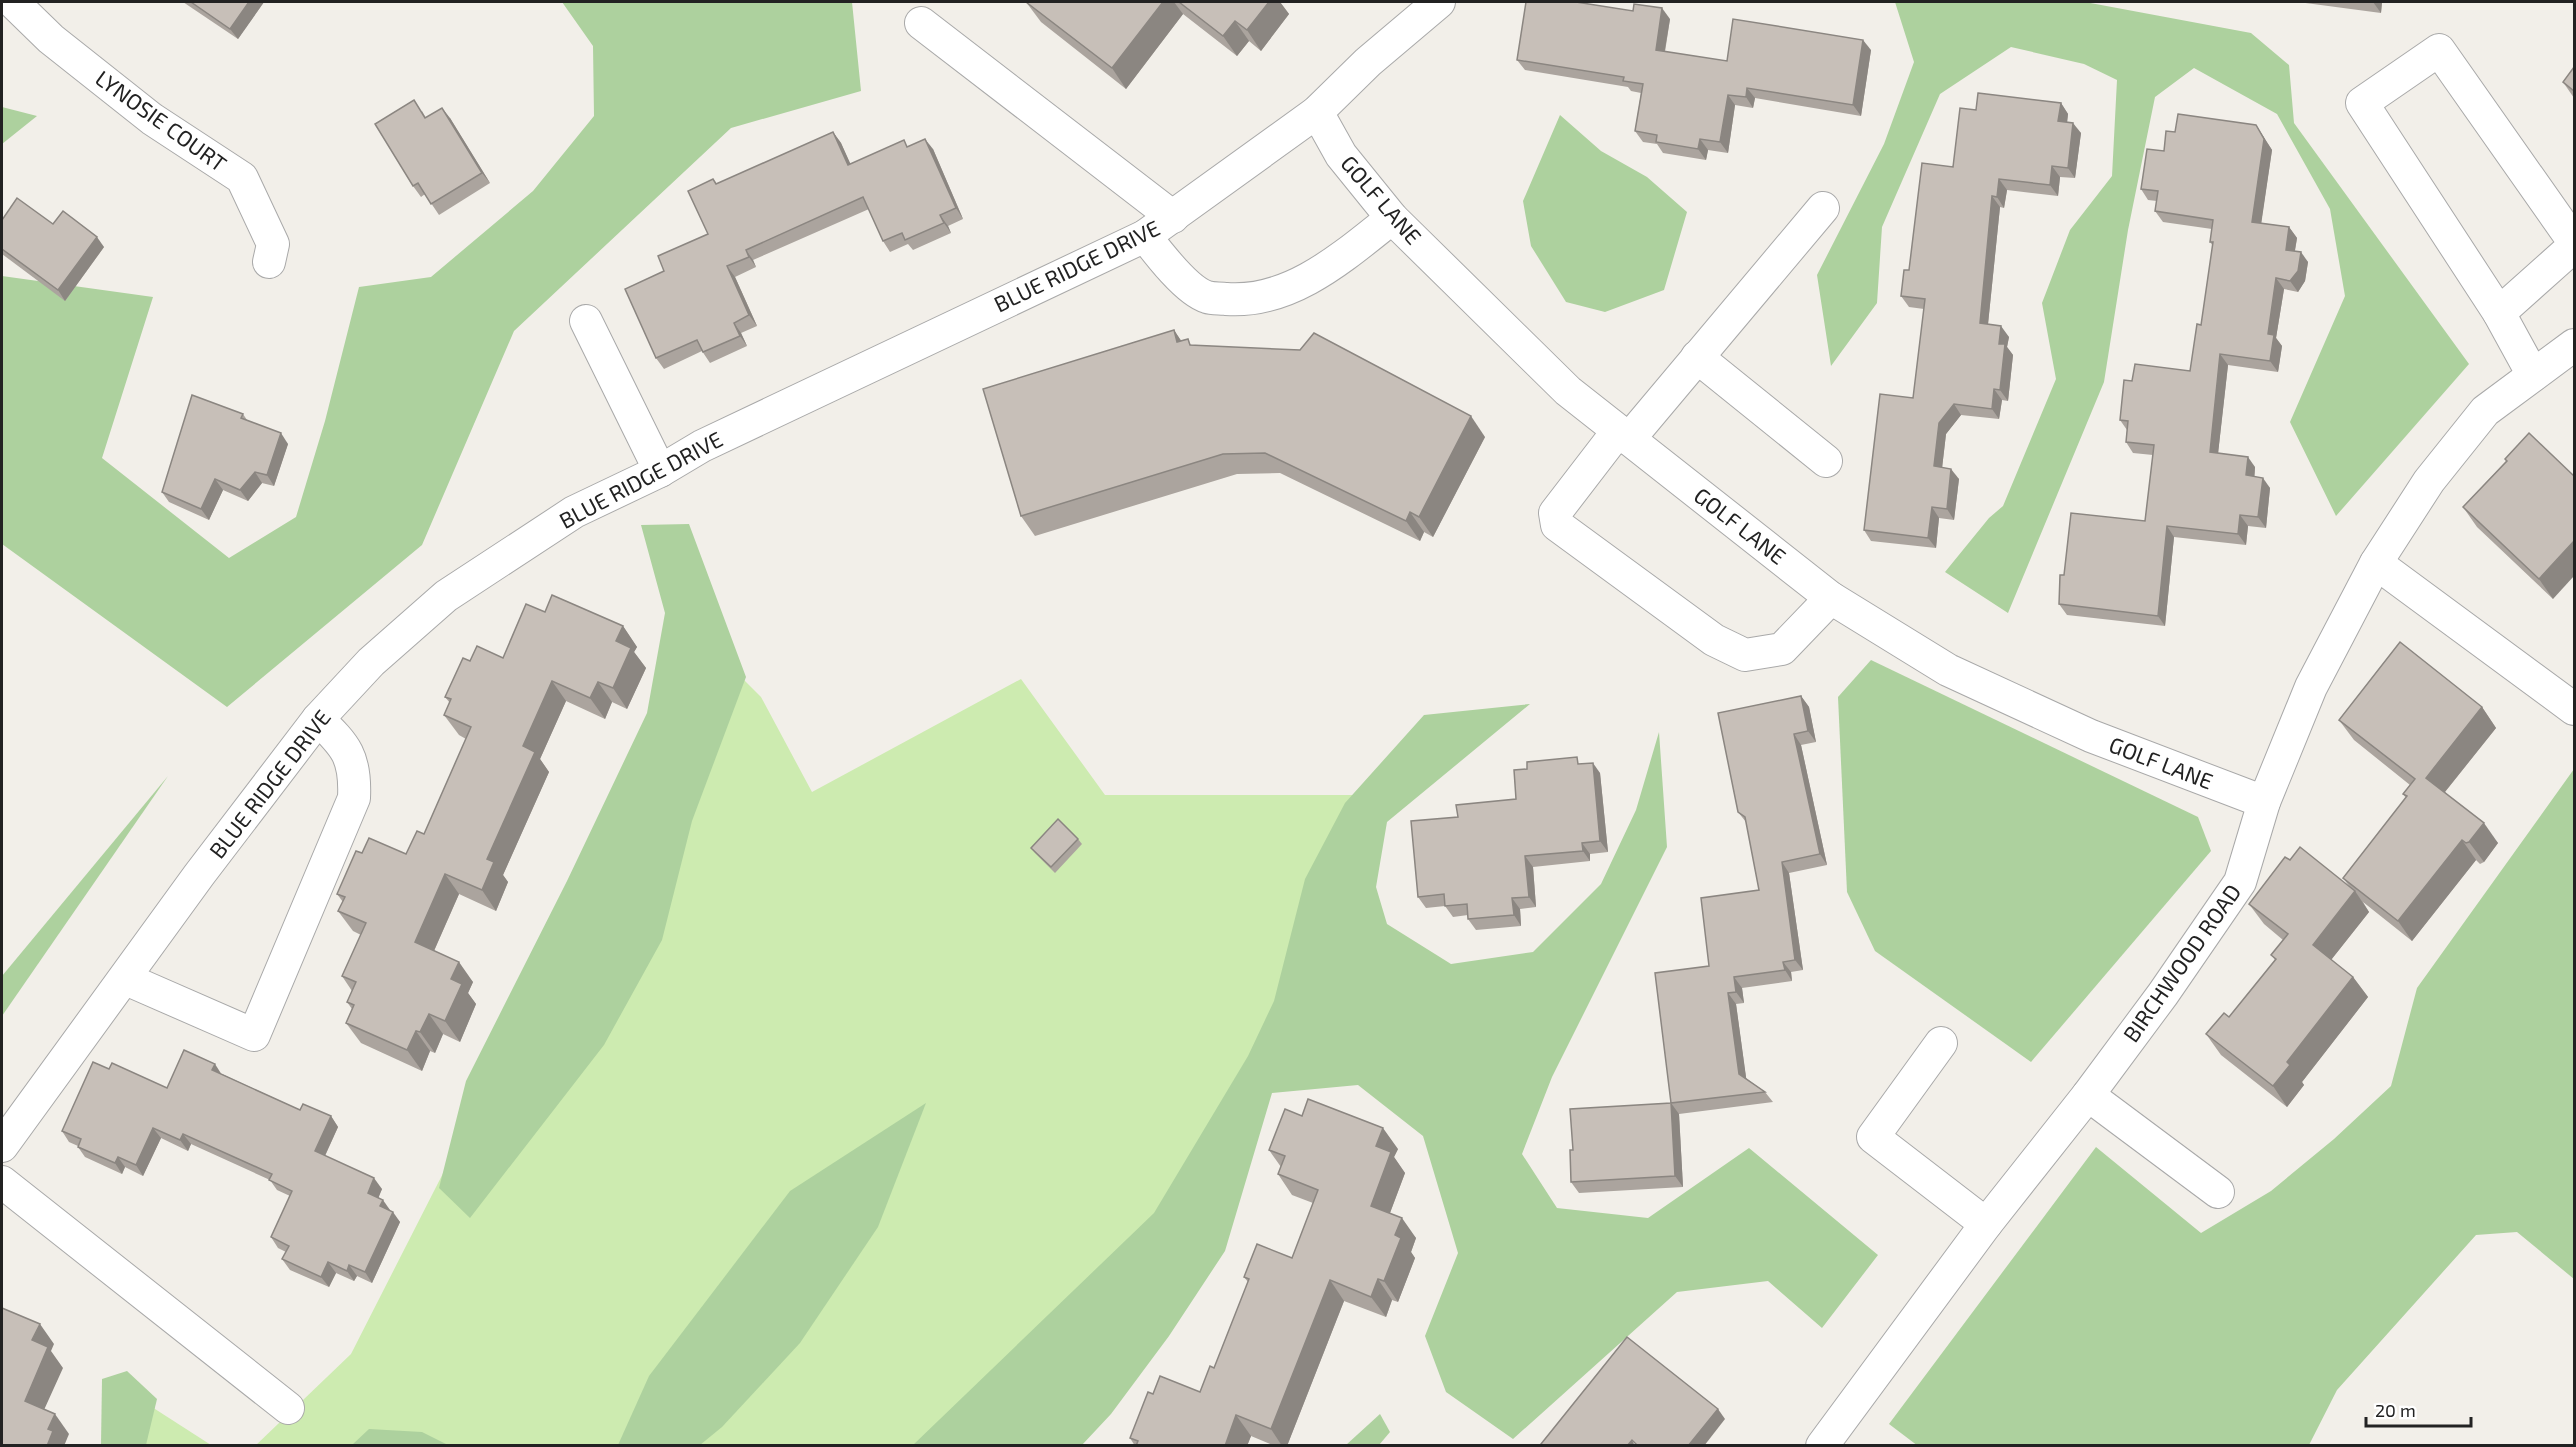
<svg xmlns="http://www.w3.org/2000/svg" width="2576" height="1447" font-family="'Exo 2',sans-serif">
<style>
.grass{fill:#cdebb0}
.forest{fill:#add19e}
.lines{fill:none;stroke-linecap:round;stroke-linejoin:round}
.street-casing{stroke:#a9a9a9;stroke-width:34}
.street{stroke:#fff;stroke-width:32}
.wall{fill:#aba49e}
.shaded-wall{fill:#8b8681}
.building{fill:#c7bfb8;stroke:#8b8681;stroke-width:1.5}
.labels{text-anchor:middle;stroke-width:4.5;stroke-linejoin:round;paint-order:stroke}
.street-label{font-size:22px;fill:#222;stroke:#fff}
</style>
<rect width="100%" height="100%" fill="#f2efe9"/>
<g class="grass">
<polygon points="711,647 761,697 812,792 1021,679 1105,795 1372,795 1176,1256 972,1445 255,1446 351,1354"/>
<polygon points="127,1391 211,1445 114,1446"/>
</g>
<g class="forest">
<polygon points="562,2 852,2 861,91 731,128 514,331 422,545 227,707 2,544 2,276 153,297 102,458 229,558 296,517 325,421 359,287 431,277 533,191 594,116 593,46"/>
<polygon points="1895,2 2085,2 2251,33 2289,65 2294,123 2469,364 2336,516 2290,422 2345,296 2330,209 2277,114 2194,68 2155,97 2128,230 2104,382 2008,613 1945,572 1989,518 2003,506 2056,379 2042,303 2070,230 2112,176 2117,80 2084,64 2011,47 1940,94 1882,227 1877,303 1831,366 1817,275 1884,144 1914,62"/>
<polygon points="2,107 37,116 2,144"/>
<polygon points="1560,115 1601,151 1647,177 1687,212 1664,290 1605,312 1566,302 1531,246 1523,201"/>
<polygon points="689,524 746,677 692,821 662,940 604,1045 470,1218 439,1188 466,1081 567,881 647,713 665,613 641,525"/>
<polygon points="1871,660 2198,817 2211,851 2031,1062 1875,951 1847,892 1838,697"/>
<polygon points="1530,704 1387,822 1376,887 1387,924 1451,964 1533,952 1601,884 1636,810 1659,732 1667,847 1552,1077 1522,1154 1557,1208 1648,1218 1749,1148 1878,1255 1822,1328 1768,1281 1677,1292 1513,1439 1446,1392 1425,1336 1458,1253 1423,1136 1358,1085 1272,1093 1225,1251 1169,1336 1111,1414 1082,1445 913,1445 1154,1213 1248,1056 1274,1001 1305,879 1345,803 1424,715"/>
<polygon points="2574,769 2574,1279 2517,1232 2476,1235 2337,1390 2309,1445 1918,1446 1889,1424 2096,1147 2201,1233 2271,1191 2334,1139 2391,1086 2417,988"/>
<polygon points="168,776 2,1016 2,976"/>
<polygon points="926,1103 878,1227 800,1343 722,1427 700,1445 618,1445 649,1376 790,1191"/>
<polygon points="127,1371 157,1399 146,1445 101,1445 102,1379"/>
<polygon points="1380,1414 1390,1432 1379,1445 1346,1445"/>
<polygon points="369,1429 422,1432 448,1445 352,1445"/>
</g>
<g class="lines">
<g class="street-casing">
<g id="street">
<polyline points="13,2 51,39 152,119 242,178 273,244 269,262"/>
<polyline points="921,23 1173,217"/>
<polyline points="1317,112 1341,155 1392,218 1568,391 1831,598 1948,670 2091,736 2264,802"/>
<path d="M 1145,236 C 1158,253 1187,291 1207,297 C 1213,299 1220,298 1226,299 C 1291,304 1344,256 1392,218"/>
<polyline points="2574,242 2439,50 2362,103 2499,313 2574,246"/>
<polyline points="2499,313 2533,375"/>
<polyline points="586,321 660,471"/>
<polyline points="1697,357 1826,461"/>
<polyline points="1618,431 1555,513 1557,525 1714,640 1745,655 1782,649 1831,598"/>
<polyline points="1629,439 1823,208"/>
<polyline points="2376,563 2574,709"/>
<path d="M 126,979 L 254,1035 L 354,798 C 356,757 346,746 318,719"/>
<polyline points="1941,1043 1873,1137 1986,1224"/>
<polyline points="2088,1095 2218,1192"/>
<polyline points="2,1146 199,875 318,719 371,662 446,596 574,512 660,471 702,446 1145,236 1317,112 1368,62 1439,2"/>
<polyline points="2,1182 288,1408"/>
<polyline points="1822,1446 1986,1224 2088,1095 2163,994 2240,882 2264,802 2311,687 2376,563 2429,481 2485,411 2574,345"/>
</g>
</g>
<use href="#street" class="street"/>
</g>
<g class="wall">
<polygon points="183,2 264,2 238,39"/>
<polygon points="1026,2 1280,2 1289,14 1261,51 1249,41 1237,56 1183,14 1126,89 1041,22"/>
<polygon points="2298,2 2382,2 2381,13"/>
<polygon points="1670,19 1665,52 1727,61 1871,50 1861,116 1755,98 1753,108 1735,105 1728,153 1708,150 1706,160 1663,153 1657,144 1643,142 1635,131 1641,93 1631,91 1628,87 1525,70 1517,60"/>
<polygon points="2574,67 2574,98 2563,82"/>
<polygon points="2061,103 2068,114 2067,122 2081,133 2075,178 2060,177 2058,196 2007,190 2004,208 2000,207 1988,324 2009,337 2007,347 2013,355 2008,401 2002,400 1999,419 1961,415 1946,434 1942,468 1959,479 1954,520 1939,518 1936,548 1871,541 1864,530 1913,398 1924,309 1909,307 1901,296 1909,270 1976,110"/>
<polygon points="422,111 426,118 450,118 490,183 439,215 425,194 421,197 413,186"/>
<polygon points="2256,125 2272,150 2261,223 2289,227 2297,238 2295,251 2308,262 2305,281 2298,292 2284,289 2276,338 2282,346 2278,372 2228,365 2218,453 2255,467 2254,477 2270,488 2266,528 2248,526 2246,545 2174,537 2165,626 2067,615 2059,604 2064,575 2145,521 2153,455 2133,453 2126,442 2127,430 2120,420 2132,381 2190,371 2201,325 2213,246 2210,242 2212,229 2163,222 2155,211 2157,201 2148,200 2141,189 2175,132"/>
<polygon points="833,132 841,143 850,164 909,146 933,149 963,219 948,226 951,233 913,250 908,244 890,252 883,241 869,209 753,260 756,267 735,277 757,326 741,333 747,346 710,363 702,351 664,369 656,358 664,271 708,234 713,179 717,184"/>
<polygon points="2,220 53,224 104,247 65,301 2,254"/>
<polygon points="1174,330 1181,341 1192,345 1485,437 1433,537 1424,532 1420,541 1280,473 1237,474 1035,536 1021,516"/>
<polygon points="243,414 247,420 288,444 274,486 262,483 248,501 223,490 209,520 169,502 162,492"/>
<polygon points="2529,433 2553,599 2477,527 2463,507 2506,461 2505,459"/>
<polygon points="623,626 637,647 634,652 646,668 627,709 612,702 605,719 566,701 540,759 549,772 503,875 508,882 496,911 459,894 434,951 473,982 468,993 476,1004 460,1042 443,1034 435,1053 430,1051 422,1071 361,1043 346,1023 352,1009 347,1002 352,991 342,976 361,935 353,931 338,911 343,902 337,894 362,853 406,854 424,834 466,739 459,735 444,715 450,703 445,697 470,661 503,658"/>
<polygon points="1801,696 1809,707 1816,742 1801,745 1827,865 1789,873 1803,970 1791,972 1792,981 1742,988 1744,1003 1736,1004 1746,1078 1765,1092 1773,1102 1679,1114 1683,1187 1579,1193 1571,1182 1573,1150 1671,1103 1709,966 1759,890 1746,822 1738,812"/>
<polygon points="2482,707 2496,728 2445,792 2498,843 2484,862 2480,864 2476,860 2412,941 2363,902 2369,912 2331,960 2353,977 2368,997 2302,1082 2304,1085 2287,1107 2221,1055 2206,1034 2229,1017 2275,960 2271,955 2283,940 2264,924 2249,904 2290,860 2350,887 2343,878 2406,798 2403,794 2410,785 2354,740 2339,720"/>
<polygon points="1582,764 1600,773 1608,852 1590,854 1590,861 1533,867 1536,907 1520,909 1521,926 1476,930 1468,919 1468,915 1453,917 1445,906 1426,908 1418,897 1458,817 1516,799"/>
<polygon points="1078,839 1082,844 1055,873 1035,853 1031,848"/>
<polygon points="109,1069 167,1088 222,1074 300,1110 331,1116 338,1127 325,1156 382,1189 378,1197 400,1222 372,1283 357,1276 354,1281 336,1273 329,1287 290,1270 282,1259 286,1252 278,1248 271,1237 290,1196 277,1190 270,1180 191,1144 188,1151 161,1138 143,1176 125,1167 122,1174 85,1157 78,1147 78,1146 69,1142 62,1131"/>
<polygon points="1398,1149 1394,1157 1405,1173 1390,1213 1416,1238 1411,1252 1415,1258 1398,1302 1392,1300 1386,1317 1344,1301 1287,1446 1275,1446 1251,1436 1247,1446 1135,1446 1130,1438 1153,1394 1200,1392 1214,1368 1248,1282 1244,1277 1292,1258 1313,1203 1292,1195 1278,1174 1281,1167 1269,1150"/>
</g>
<g class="shaded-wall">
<polygon points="249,2 264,2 238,39 230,29"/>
<polygon points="1163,2 1174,2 1183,14 1126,89 1112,68"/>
<polygon points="1269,2 1280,2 1289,14 1261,51 1247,30"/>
<polygon points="2373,2 2382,2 2381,13"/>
<polygon points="1662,8 1670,19 1663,61 1656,50"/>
<polygon points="1235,21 1249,41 1237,56 1223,36"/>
<polygon points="1863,40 1871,50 1861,116 1853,105"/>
<polygon points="1747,88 1755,98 1753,108 1746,97"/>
<polygon points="1728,95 1735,105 1728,153 1720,142"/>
<polygon points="2061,103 2068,114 2066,132 2058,121"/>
<polygon points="442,108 450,118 490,183 482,173"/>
<polygon points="2073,123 2081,133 2075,178 2068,168"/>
<polygon points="2256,125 2272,150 2260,232 2252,222"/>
<polygon points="833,132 841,143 856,176 848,165"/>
<polygon points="925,139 933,149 963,219 956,208"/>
<polygon points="1700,139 1708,150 1706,160 1698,149"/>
<polygon points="2052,166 2060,177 2058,196 2050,185"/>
<polygon points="1999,179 2007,190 2004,208 1997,197"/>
<polygon points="1992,196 2000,207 1987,334 1980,323"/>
<polygon points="940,215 948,226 951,233 944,223"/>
<polygon points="2289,227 2297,238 2293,261 2286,250"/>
<polygon points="97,237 104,247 65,301 58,290"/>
<polygon points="746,250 753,260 756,267 749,257"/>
<polygon points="2301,252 2308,262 2305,281 2298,292 2290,281"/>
<polygon points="727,266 735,277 757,326 749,315"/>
<polygon points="2276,278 2284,289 2276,338 2282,346 2278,372 2270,361 2268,334"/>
<polygon points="734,323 741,333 747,346 740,336"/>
<polygon points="2001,326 2009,337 2007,347 2013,355 2008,401 2000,390 1999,344"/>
<polygon points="1174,330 1188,351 1177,342"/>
<polygon points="2220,354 2228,365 2217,463 2210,452"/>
<polygon points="1994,389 2002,400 1999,419 1992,409"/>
<polygon points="1954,404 1961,415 1946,434 1941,477 1934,466 1939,423"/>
<polygon points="1471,416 1485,437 1433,537 1419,517"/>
<polygon points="281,433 288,444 274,486 267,475"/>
<polygon points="2248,457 2255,467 2254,486 2246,475"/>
<polygon points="1951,469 1959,479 1954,520 1947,509"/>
<polygon points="255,472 262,483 248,501 240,490"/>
<polygon points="2263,478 2270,488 2266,528 2258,517"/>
<polygon points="215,479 223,490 209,520 201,509"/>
<polygon points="1932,507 1939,518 1936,548 1928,538"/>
<polygon points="1410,512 1424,532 1420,541 1406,521"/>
<polygon points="2240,515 2248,526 2246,545 2238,534"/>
<polygon points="2167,526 2174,537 2165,626 2158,616"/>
<polygon points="2574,541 2574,576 2553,599 2539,579"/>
<polygon points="623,626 637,647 634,652 646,668 627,709 613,688 616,641"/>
<polygon points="552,681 566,701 540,759 549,772 503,875 508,882 496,911 482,890 487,859 523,746"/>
<polygon points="598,682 612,702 605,719 590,698"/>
<polygon points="1801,696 1809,707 1816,742 1808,731"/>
<polygon points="2482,707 2496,728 2440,798 2426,778"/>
<polygon points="1794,734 1801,745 1827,865 1820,854"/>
<polygon points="1593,763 1600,773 1608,852 1600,841"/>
<polygon points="2484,823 2498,843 2484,862 2469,842"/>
<polygon points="2462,840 2476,860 2412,941 2398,921"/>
<polygon points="1582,843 1590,854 1590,861 1583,851"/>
<polygon points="1525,856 1533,867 1536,907 1529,897"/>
<polygon points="1782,862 1789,873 1803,970 1795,960"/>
<polygon points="445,874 459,894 429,962 415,942"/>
<polygon points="2355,891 2369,912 2327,965 2313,945"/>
<polygon points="1512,898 1520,909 1521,926 1514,915"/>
<polygon points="459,962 473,982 468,993 476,1004 460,1042 445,1021 451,979"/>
<polygon points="1783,962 1791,972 1792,981 1785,970"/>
<polygon points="1734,977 1742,988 1744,1003 1736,992"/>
<polygon points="2353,977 2368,997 2302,1082 2304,1085 2287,1107 2273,1086 2287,1062"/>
<polygon points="1728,993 1736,1004 1747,1084 1739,1074"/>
<polygon points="429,1014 443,1034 435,1053 420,1032"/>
<polygon points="416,1031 430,1051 422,1071 407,1050"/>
<polygon points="215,1064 222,1075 212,1070"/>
<polygon points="1671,1103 1679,1114 1683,1187 1675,1176"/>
<polygon points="331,1116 338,1127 322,1162 315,1151"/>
<polygon points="153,1128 161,1138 143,1176 136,1165"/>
<polygon points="1383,1128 1398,1149 1394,1157 1405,1173 1385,1226 1371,1206 1376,1146"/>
<polygon points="183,1134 191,1144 188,1151 180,1140"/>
<polygon points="118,1157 125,1167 122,1174 115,1163"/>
<polygon points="374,1178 382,1189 376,1204 368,1193"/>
<polygon points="383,1200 390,1210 387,1217 380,1206"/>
<polygon points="393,1212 400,1222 372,1283 365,1272"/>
<polygon points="1402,1218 1416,1238 1411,1252 1415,1258 1398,1302 1384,1281 1395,1235"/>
<polygon points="328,1262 336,1273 329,1287 321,1277"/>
<polygon points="349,1265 357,1276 354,1281 347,1271"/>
<polygon points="1378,1279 1392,1300 1386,1317 1371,1297"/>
<polygon points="1330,1280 1344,1301 1287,1446 1282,1446 1271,1429"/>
<polygon points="40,1324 54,1344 51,1351 63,1368 39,1421 25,1401 32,1340"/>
<polygon points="1718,1409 1725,1419 1704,1446 1688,1446"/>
<polygon points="55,1414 69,1434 64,1446 47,1446 48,1429"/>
<polygon points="1236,1415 1251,1436 1247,1446 1225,1446"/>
<polygon points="1632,1440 1635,1446 1627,1446"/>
</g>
<g class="building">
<polygon points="191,2 249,2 230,29"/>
<polygon points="1026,2 1163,2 1112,68"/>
<polygon points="1179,2 1269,2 1247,30 1235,21 1223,36"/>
<polygon points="1526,2 1576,2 1633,11 1634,4 1662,8 1656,50 1727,61 1733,19 1863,40 1853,105 1747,88 1746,97 1728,95 1720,142 1700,139 1698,149 1656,142 1657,135 1635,131 1643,84 1623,81 1624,77 1517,60"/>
<polygon points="2574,67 2574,91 2563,82"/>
<polygon points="1978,93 2061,103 2058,121 2073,123 2068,168 2052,166 2050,185 1999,179 1997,197 1992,196 1980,323 2001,326 1999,344 2005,344 2000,390 1994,389 1992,409 1954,404 1939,423 1934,466 1951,469 1947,509 1932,507 1928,538 1864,530 1880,394 1913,398 1925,299 1901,296 1904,270 1909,270 1922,163 1953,167 1960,108 1976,110"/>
<polygon points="414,100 425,118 442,108 482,173 431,204 418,183 413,186 375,124"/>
<polygon points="2178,114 2256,125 2264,139 2252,222 2289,227 2286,250 2301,252 2298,271 2290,281 2276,278 2268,334 2274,335 2270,361 2220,354 2210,452 2248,457 2246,475 2263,478 2258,517 2240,515 2238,534 2167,526 2158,616 2059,604 2060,575 2064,575 2071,513 2145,521 2154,445 2126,442 2128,421 2120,420 2124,380 2132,381 2135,364 2190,371 2197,324 2201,325 2213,242 2210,242 2213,220 2155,211 2158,191 2141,189 2147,149 2164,151 2166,131 2175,132"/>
<polygon points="833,132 848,165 904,140 907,147 925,139 956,208 940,215 944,223 905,240 902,233 883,241 863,197 746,250 749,257 727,266 749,315 734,323 740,336 703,352 697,340 656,358 625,289 664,271 658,256 708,234 688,191 713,179 716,184"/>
<polygon points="17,198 53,224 63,211 97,237 58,290 2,249 2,220"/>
<polygon points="1174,330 1177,342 1188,339 1190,345 1300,350 1314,333 1471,416 1419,517 1410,512 1406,521 1265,453 1223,454 1021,516 983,389"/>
<polygon points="192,395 243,414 241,418 281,433 267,475 255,472 240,490 215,479 201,509 162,492"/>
<polygon points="2529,433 2574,476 2574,541 2539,579 2463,507 2507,461 2505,459"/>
<polygon points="552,595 623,626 616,641 631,648 613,688 598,682 590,698 552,681 523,746 535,752 487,859 494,862 482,890 445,874 415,942 459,962 451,979 462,984 445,1021 429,1014 420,1032 416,1031 407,1050 346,1023 354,1005 347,1002 356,982 342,976 366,923 338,911 345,897 337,894 356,851 362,853 369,838 406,854 417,831 424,834 471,727 444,715 451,699 445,697 463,658 470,661 477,646 503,658 526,604 545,612"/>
<polygon points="2400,642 2482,707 2426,778 2484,823 2469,842 2466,843 2462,840 2398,921 2343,878 2407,796 2403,794 2415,779 2339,720"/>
<polygon points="1801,696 1808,731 1794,734 1820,854 1782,862 1795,960 1783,962 1785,970 1734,977 1736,992 1728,993 1739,1074 1765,1092 1671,1103 1675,1176 1571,1182 1570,1150 1573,1150 1570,1109 1671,1103 1655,973 1709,966 1701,898 1759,890 1745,817 1738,812 1718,713"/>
<polygon points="1577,757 1578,764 1593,763 1600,841 1582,843 1583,851 1525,856 1529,897 1512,898 1514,915 1468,919 1467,904 1445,906 1444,894 1418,897 1411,821 1458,817 1456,805 1516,799 1514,770 1527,769 1527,762"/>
<polygon points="1058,819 1078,839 1051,867 1031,848"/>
<polygon points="2300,847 2355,891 2313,945 2353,977 2287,1062 2290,1065 2273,1086 2206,1034 2224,1013 2229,1017 2276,959 2271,955 2288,934 2249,904 2285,857 2290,860"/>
<polygon points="184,1050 215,1064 212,1070 300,1110 303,1104 331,1116 315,1151 374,1178 368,1193 383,1200 380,1206 393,1212 365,1272 349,1265 347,1271 328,1262 321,1277 282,1259 289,1246 271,1237 292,1191 269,1180 272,1174 183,1134 180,1140 153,1128 136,1165 118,1157 115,1163 78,1147 81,1139 62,1131 93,1062 109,1069 112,1063 167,1088"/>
<polygon points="1308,1099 1383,1128 1376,1146 1391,1152 1371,1206 1402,1218 1395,1235 1401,1238 1384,1281 1378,1279 1371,1297 1330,1280 1271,1429 1236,1415 1225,1446 1136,1446 1138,1441 1130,1438 1148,1392 1153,1394 1160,1376 1200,1392 1210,1366 1214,1368 1249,1279 1244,1277 1257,1244 1292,1258 1318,1190 1278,1174 1285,1156 1269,1150 1285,1109 1302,1116"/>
<polygon points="2,1308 40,1324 32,1340 48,1347 25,1401 55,1414 48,1429 53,1431 47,1446 2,1446"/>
<polygon points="1627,1337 1718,1409 1688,1446 1638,1446 1632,1440 1627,1446 1543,1446 1541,1444"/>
</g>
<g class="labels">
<g class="street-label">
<text transform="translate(161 121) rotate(36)" y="8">LYNOSIE COURT</text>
<text transform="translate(1381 200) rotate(49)" y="8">GOLF LANE</text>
<text transform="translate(1077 266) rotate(-26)" y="8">BLUE RIDGE DRIVE</text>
<text transform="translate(641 480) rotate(-28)" y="8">BLUE RIDGE DRIVE</text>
<text transform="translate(1740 526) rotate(38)" y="8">GOLF LANE</text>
<text transform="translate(2161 763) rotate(21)" y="8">GOLF LANE</text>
<text transform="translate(270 784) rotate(-52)" y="8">BLUE RIDGE DRIVE</text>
<text transform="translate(2182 963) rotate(-55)" y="8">BIRCHWOOD ROAD</text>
</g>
</g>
<rect width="2576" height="1447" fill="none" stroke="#222222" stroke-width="6"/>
<path d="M2366 1417v9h105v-9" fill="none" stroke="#222222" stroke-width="3"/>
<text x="2375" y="1417" font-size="18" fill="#222222" stroke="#ffffff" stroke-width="4.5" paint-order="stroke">20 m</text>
</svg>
